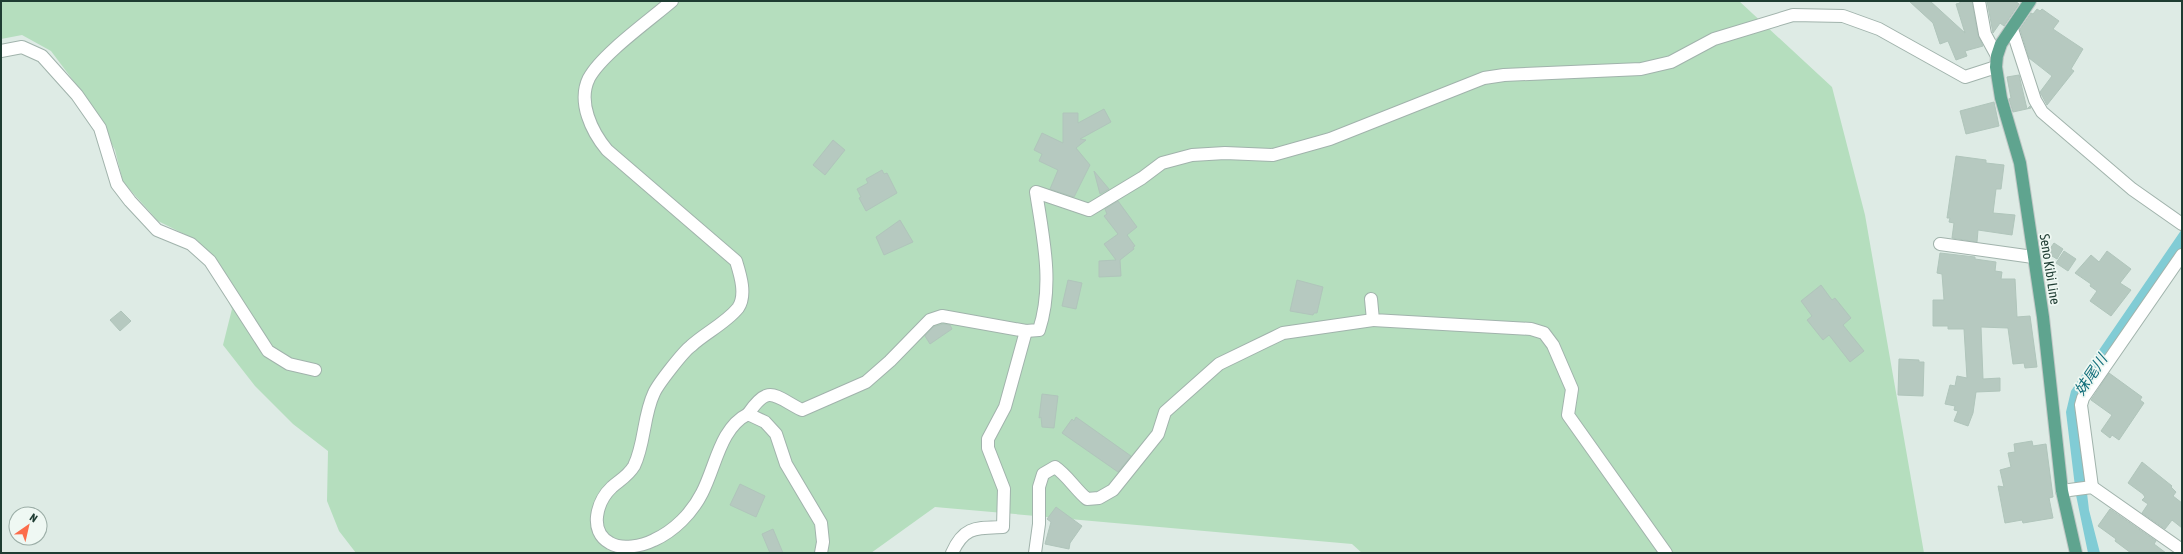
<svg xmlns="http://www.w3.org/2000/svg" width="2183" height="554" font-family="'Asap Condensed','Noto Sans JP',sans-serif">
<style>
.green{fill:#b5debe}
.water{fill:#81ccd5}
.building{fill:#b6c9c0;stroke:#b0c5bb}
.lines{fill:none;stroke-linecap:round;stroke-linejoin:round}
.minor-casing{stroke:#a1b3ac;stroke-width:14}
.major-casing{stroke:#c0c8c6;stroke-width:14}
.minor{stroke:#fff;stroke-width:12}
.major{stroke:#5fa48f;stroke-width:12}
.labels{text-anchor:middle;stroke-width:3.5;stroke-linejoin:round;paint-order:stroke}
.street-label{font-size:14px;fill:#1e3c32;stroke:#eff8f3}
.water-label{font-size:15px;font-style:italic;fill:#15707c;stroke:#eff8f3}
</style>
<rect width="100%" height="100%" fill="#deebe5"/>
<polygon class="green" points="1,1 1739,1 1832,87 1865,215 1924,553 1362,553 1352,544 935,507 871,553 356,553 339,531 327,501 328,451 293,424 255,386 223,345 232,309 198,241 158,221 123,182 115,150 87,99 51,51 22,35 1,39"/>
<polygon class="water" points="2182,229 2182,248 2077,408 2089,510 2100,553 2088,553 2076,495 2066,412 2071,391"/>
<g class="building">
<polygon points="1909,1 1930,1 1965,33 1956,4 1960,3 1960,1 1972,1 1978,35 1983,46 1965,51 1967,56 1956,60 1948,41 1940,44 1933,23"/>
<polygon points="1987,1 2015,1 2019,4 2004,26 2000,23 1993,33"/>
<polygon points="2037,9 2040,11 2042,9 2059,21 2053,29 2083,49 2071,69 2074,71 2047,105 2040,92 2052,76 2029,58 2020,29 2031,13 2033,14"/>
<polygon points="2019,75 2027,109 2030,106 2031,108 2013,112 2009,99 2011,98 2007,77"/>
<polygon points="1994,102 1999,126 1966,134 1960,111"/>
<polygon points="1104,109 1111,122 1080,139 1086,140 1076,148 1090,165 1074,197 1050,189 1058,170 1039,161 1042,154 1034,150 1042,133 1063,143 1063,113 1078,113 1078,123"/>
<polygon points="833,140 845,150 825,175 813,165"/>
<polygon points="1956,156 1986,160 1986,163 2004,165 2001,189 1996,189 1993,213 2015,215 2012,235 1978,230 1977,242 1952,238 1954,223 1949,222 1950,218 1947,218"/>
<polygon points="882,170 884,174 887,173 897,193 866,211 859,198 861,197 857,189 868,183 866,179"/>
<polygon points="1094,171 1109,189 1100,194"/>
<polygon points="1118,201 1137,227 1127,235 1135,246 1133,247 1134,249 1120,260 1121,276 1099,277 1099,261 1116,260 1104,244 1118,234 1104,216 1107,214 1105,209"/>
<polygon points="900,220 913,242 884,255 876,237"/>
<polygon points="2054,243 2063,249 2057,259 2047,253"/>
<polygon points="2064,251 2076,259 2068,271 2056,263"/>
<polygon points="2107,251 2131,269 2120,283 2131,290 2111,316 2090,301 2097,291 2090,286 2091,284 2075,273 2091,255 2099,262"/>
<polygon points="1940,253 1975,257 1975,259 1996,262 1995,271 2002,272 2001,279 2015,279 2017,317 2030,316 2037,367 2025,368 2024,363 2013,364 2008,328 1981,327 1983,379 2000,378 2000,391 1976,392 1973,413 1968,426 1954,421 1958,411 1954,410 1955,406 1945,404 1950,385 1955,386 1957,376 1967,378 1964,329 1948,329 1948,326 1933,326 1933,300 1944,300 1942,274 1937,273"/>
<polygon points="1068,280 1082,283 1076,309 1062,306"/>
<polygon points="1297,280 1323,287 1317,313 1314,313 1313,315 1290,311"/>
<polygon points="1821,285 1832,300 1835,298 1851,318 1843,325 1864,351 1850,362 1829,335 1823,340 1807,320 1812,316 1801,301"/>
<polygon points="121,311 131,321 120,331 110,320"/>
<polygon points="943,324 950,325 952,329 930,344 925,336 933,327"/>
<polygon points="1899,359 1919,360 1919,362 1924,362 1923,396 1898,395"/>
<polygon points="2109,373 2142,397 2140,400 2144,403 2119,440 2112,435 2110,438 2101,431 2112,415 2091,400"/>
<polygon points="1042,394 1058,396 1054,428 1042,427 1041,417 1039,418"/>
<polygon points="1076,417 1131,456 1118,472 1062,433 1072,419 1074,421"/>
<polygon points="2032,441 2033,446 2046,444 2053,497 2049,498 2053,518 2023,523 2022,520 2005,523 1998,486 2004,487 2000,470 2011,467 2008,453 2015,452 2014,444"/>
<polygon points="2142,462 2172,486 2171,487 2176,492 2173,496 2182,503 2182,528 2172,520 2165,529 2142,513 2148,504 2142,500 2145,497 2143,494 2128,483"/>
<polygon points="740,484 765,496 756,517 730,505"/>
<polygon points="1056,507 1082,526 1070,543 1069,549 1045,544 1051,522 1047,519"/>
<polygon points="2110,509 2156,541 2154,544 2166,553 2131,553 2115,541 2116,539 2098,526"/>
<polygon points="773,529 783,553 770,553 762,534"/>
</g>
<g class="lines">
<g class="minor-casing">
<g id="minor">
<path d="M 672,1 C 650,20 602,54 589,78 C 577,102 592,132 607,150 L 736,261 C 740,274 747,295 738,308 C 726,323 705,333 691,346 C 683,352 658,384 654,393 C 643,416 645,444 634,466 C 628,476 620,480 612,487 C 597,501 588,531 610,543 C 622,550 642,546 654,540 C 674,531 692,513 702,493 C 716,466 720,428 748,414 L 765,422 L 776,434 L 786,464 L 821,523 L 823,542 L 821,553"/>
<polyline points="1979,1 1985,34 1997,56"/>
<polyline points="2012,29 2035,100 2042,112 2132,189 2182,224"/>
<polyline points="1,51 22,47 42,56 77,95 100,128 117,184 130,201 157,230 191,244 210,261 268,351 289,364 315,370"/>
<polyline points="1940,244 2033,257"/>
<polyline points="1371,299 1373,320 1531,329 1544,333 1553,345 1572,389 1568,415 1666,553"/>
<path d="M 748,414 C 769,383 774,396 802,410 L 866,382 L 890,361 L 930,320 L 942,316 L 1026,331 L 1039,330 C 1054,285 1043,237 1036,192 L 1089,210 L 1142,178 L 1162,163 L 1192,155 L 1225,153 L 1273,155 L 1330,139 L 1484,78 L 1504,75 L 1641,69 L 1671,62 L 1714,39 L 1793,15 L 1843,16 L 1879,29 L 1965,77 L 1996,67"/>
<polyline points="2092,487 2081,405 2083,398 2182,255"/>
<polyline points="2062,491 2092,487 2182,550"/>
<path d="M 952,553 C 964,526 976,528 1003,527 L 1004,489 L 988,448 L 988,439 L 1005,407 L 1026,331"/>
<path d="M 1035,553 L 1039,524 L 1039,487 L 1043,474 L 1055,467 C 1068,476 1075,489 1087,499 L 1099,498 L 1113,490 L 1158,434 L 1165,412 L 1219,364 L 1283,333 L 1373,320"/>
</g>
</g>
<g class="major-casing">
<polyline id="major" points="2030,1 2001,44 1997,56 1996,67 2001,98 2020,163 2043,317 2062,491 2076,553"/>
</g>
<use href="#minor" class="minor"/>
<use href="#major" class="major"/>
</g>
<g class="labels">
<g class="street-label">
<text transform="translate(2050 269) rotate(81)" y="5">Seno Kibi Line</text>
</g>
<g class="water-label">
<text transform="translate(2091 375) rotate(-56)" y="5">妹尾川</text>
</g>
</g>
<rect width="2183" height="554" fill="none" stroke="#1e3c32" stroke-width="4"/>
<g transform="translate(28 526) rotate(34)"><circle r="19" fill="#eff8f3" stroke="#9bada6"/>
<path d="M0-3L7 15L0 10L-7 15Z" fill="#fc6d4b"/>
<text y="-6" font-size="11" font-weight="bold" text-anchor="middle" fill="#1e3c32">N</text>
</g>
</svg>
